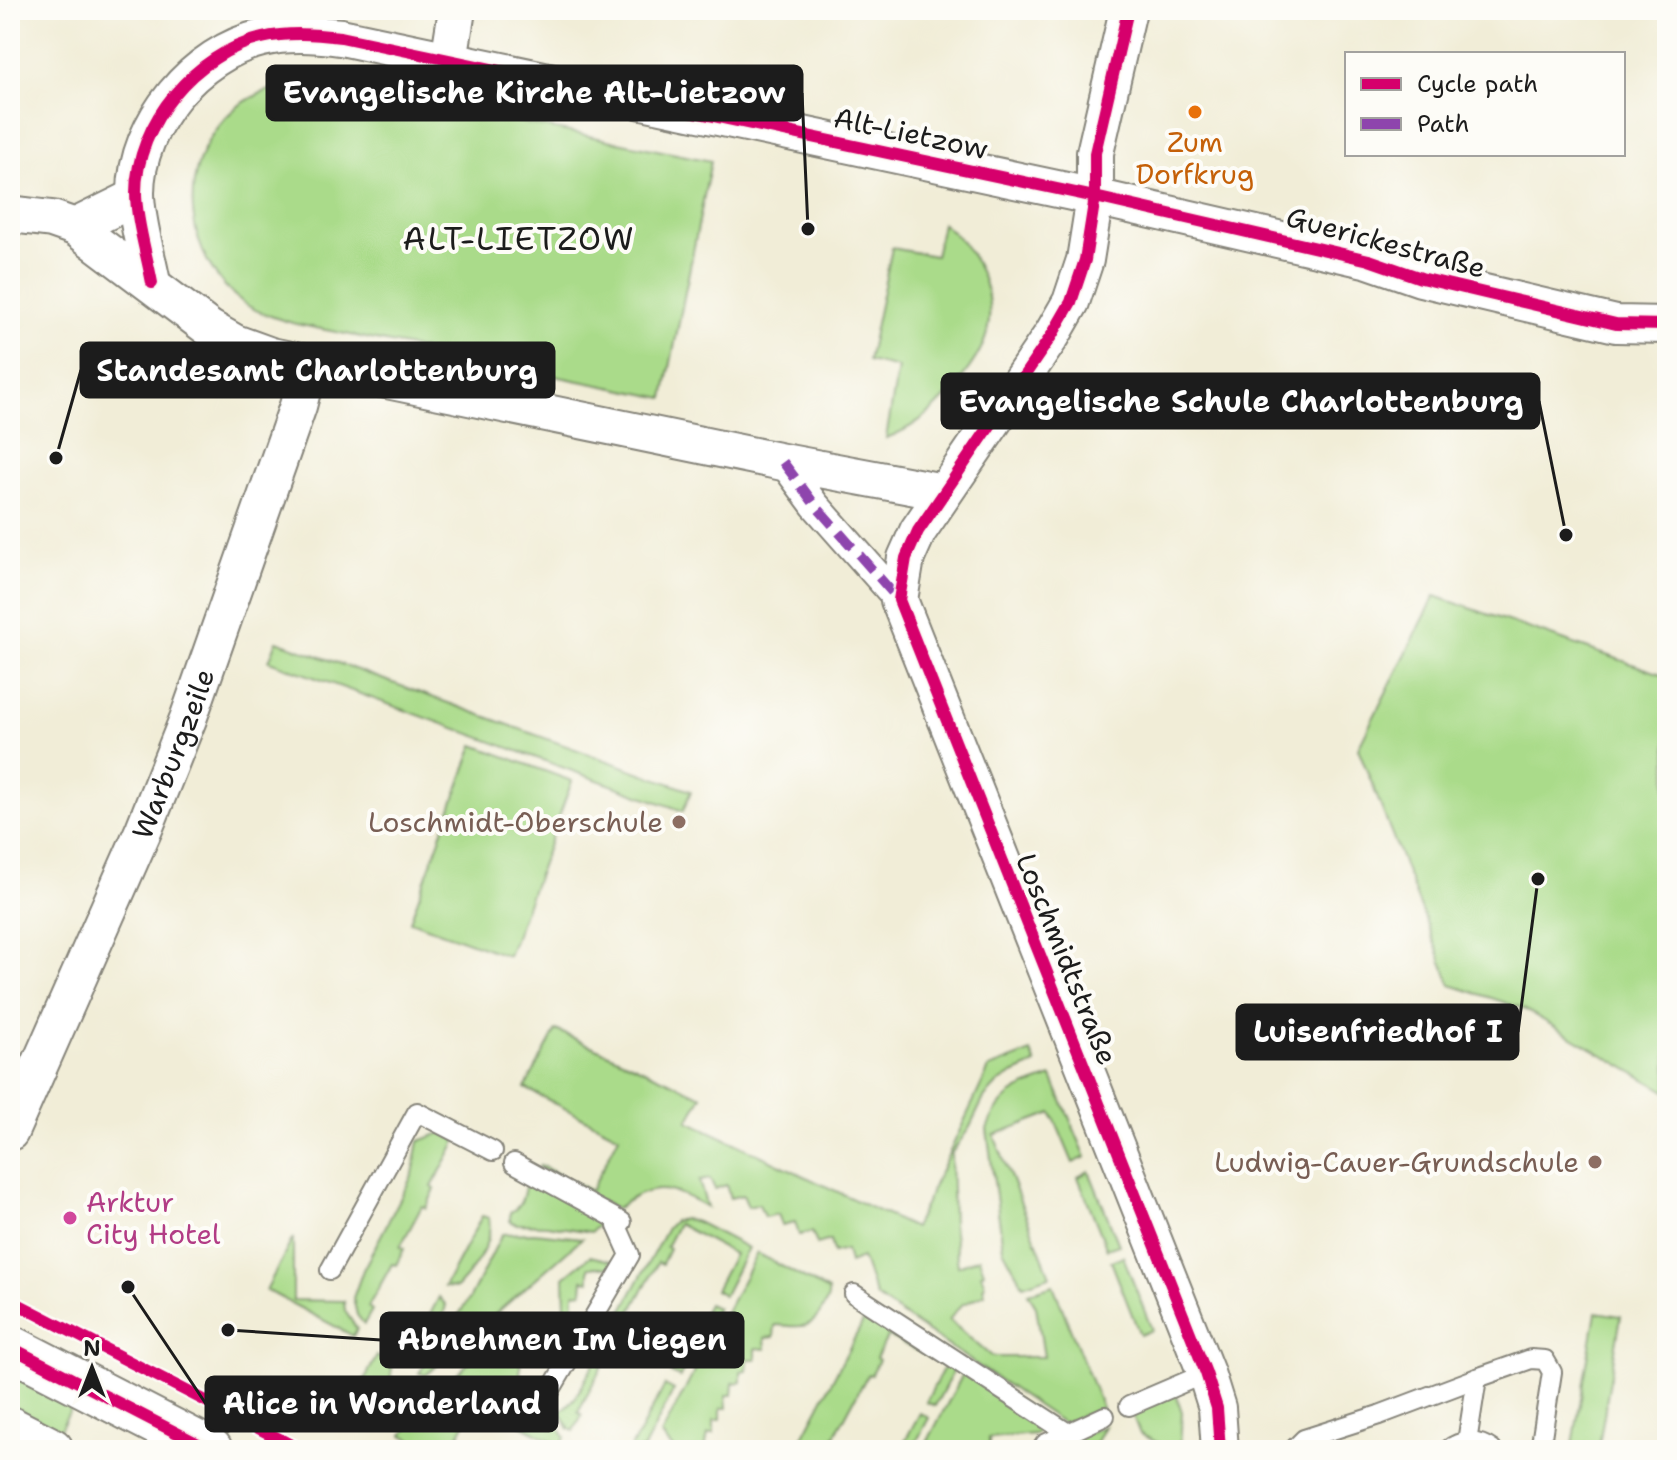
<svg xmlns="http://www.w3.org/2000/svg" width="1677" height="1460" font-family="'Shantell Sans',sans-serif">
<style>
.green{fill:#aadb8a;stroke:#637c53;stroke-width:2}
.lines{fill:none;stroke-linecap:round;stroke-linejoin:round}
.service-casing{stroke:#86847a;stroke-width:22}
.pedestrian-casing{stroke:#86847a;stroke-width:32}
.minor-casing{stroke:#86847a;stroke-width:40}
.secondary-casing{stroke:#86847a;stroke-width:48}
.service{stroke:#fff;stroke-width:18}
.pedestrian{stroke:#fff;stroke-width:28}
.minor{stroke:#fff;stroke-width:36}
.secondary{stroke:#fff;stroke-width:44}
.quiet{stroke:#8e44ad;stroke-width:10;stroke-dasharray:20 10;stroke-linecap:butt}
.cycleway-casing{stroke:#fdfcf7;stroke-width:17}
.cycleway{stroke:#d6006c;stroke-width:12}
.food-dot{fill:#e8710a;stroke:#fdfcf7;stroke-width:3}
.education-dot{fill:#8d6e63;stroke:#fdfcf7;stroke-width:3}
.hotel-dot{fill:#d1479c;stroke:#fdfcf7;stroke-width:3}
.labels{text-anchor:middle;stroke-width:8;stroke-linejoin:round;paint-order:stroke}
.street-label{font-size:28px;fill:#1c1c1c;stroke:#fdfcf7}
.food-label{font-size:28px;fill:#c56008;stroke:#fdfcf7}
.education-label{font-size:28px;fill:#785e54;stroke:#fdfcf7;text-anchor:end}
.hotel-label{font-size:28px;fill:#b23c85;stroke:#fdfcf7;text-anchor:start}
.quarter-label{font-size:32px;letter-spacing:2px;fill:#1c1c1c;stroke:#fdfcf7}
.leader{fill:none;stroke:#1c1c1c;stroke-width:3}
.callout-dot{fill:#1c1c1c;stroke:#fdfcf7;stroke-width:3}
.callout{fill:#1c1c1c;stroke:#1c1c1c;stroke-width:3}
.callout-label{font-size:30px;text-anchor:middle;font-weight:bold;fill:#fff}
</style>
<rect width="100%" height="100%" fill="#fdfcf7"/>
<filter id="ink" filterUnits="userSpaceOnUse"><feTurbulence type="fractalNoise" baseFrequency=".0125" numOctaves="2"/><feDisplacementMap in="SourceGraphic" scale="16" xChannelSelector="R" yChannelSelector="G"/><feConvolveMatrix kernelMatrix="1 2 1 2 8 2 1 2 1" color-interpolation-filters="sRGB"/></filter>
<filter id="wash" filterUnits="userSpaceOnUse"><feTurbulence type="fractalNoise" baseFrequency=".006" numOctaves="4" result="noise"/><feDisplacementMap in="SourceGraphic" scale="32" xChannelSelector="R" yChannelSelector="G"/><feGaussianBlur stdDeviation="1.8" result="paint"/><feColorMatrix in="noise" values="0 0 0 0 0 0 0 0 0 0 0 0 0 0 0 0 0 1.4 0 .05"/><feComposite in="paint" operator="in"/></filter>
<g filter="url(#wash)">
<rect width="100%" height="100%" fill="#f1edd7"/>
<g class="green">
<path d="M 298,82 L 329,83 L 711,161 L 664,398 L 296,324 C 279,319 260,314 245,304 C 184,260 174,170 227,116 C 246,96 272,88 298,82 Z"/>
<path d="M 942,223 C 974,248 997,291 987,333 C 982,354 965,375 951,391 C 933,412 912,429 886,438 L 898,368 L 868,361 L 892,248 L 935,256 Z"/>
<polygon points="1435,596 1667,676 1667,1092 1522,1008 1451,985 1358,748"/>
<polygon points="277,641 691,791 683,811 269,661"/>
<polygon points="474,745 572,781 508,956 410,921"/>
<path d="M 556,1030 L 702,1096 L 688,1121 L 914,1228 L 989,1068 L 1031,1052 L 1036,1064 L 1013,1074 L 998,1083 L 984,1098 L 970,1127 L 951,1154 L 953,1224 L 958,1266 L 979,1258 L 984,1272 L 981,1274 L 985,1285 L 983,1287 L 985,1294 L 961,1305 L 949,1320 L 992,1357 L 1044,1357 L 1036,1306 L 1028,1293 L 1053,1285 L 1102,1408 L 1063,1423 L 876,1297 L 862,1258 L 849,1263 L 846,1250 L 833,1253 L 830,1240 L 817,1244 L 812,1232 L 799,1235 L 795,1222 L 782,1225 L 778,1214 L 764,1217 L 759,1204 L 748,1207 L 743,1195 L 730,1198 L 726,1185 L 715,1189 L 710,1179 L 699,1181 L 707,1207 C 669,1186 651,1182 616,1209 L 539,1168 L 540,1165 L 591,1191 L 619,1136 L 525,1088 Z"/>
<path d="M 1052,1077 L 1086,1157 L 1073,1163 L 1052,1113 L 994,1135 L 1050,1276 L 1023,1285 L 1003,1249 L 987,1129 C 1001,1093 1019,1088 1052,1077 Z"/>
<polygon points="441,1133 457,1140 432,1187 435,1189 426,1208 422,1206 400,1247 404,1249 396,1265 392,1264 368,1307 372,1310 364,1324 357,1315 353,1298 363,1270 413,1174 419,1141"/>
<polygon points="1089,1171 1119,1245 1107,1249 1078,1177"/>
<path d="M 527,1178 L 603,1220 L 591,1232 L 547,1225 L 516,1224 L 510,1221 L 510,1212 C 525,1206 523,1190 527,1178 Z"/>
<path d="M 482,1216 L 489,1218 C 494,1243 472,1271 456,1288 L 444,1287 Z"/>
<polygon points="684,1219 697,1222 748,1248 724,1295 715,1290 734,1254 678,1224 666,1247 669,1249 662,1264 658,1262 621,1330 625,1333 617,1349 612,1347 578,1412 582,1415 574,1431 569,1429 561,1412 576,1397 667,1228 674,1221"/>
<polygon points="534,1233 582,1238 426,1375 419,1373 470,1298 502,1234"/>
<polygon points="293,1238 293,1300 344,1301 345,1311 357,1329 353,1336 266,1290"/>
<path d="M 757,1253 L 828,1291 C 829,1299 826,1302 822,1310 C 809,1332 798,1326 775,1325 L 774,1337 L 765,1338 L 766,1349 L 756,1348 L 756,1359 L 748,1359 L 747,1371 L 741,1372 L 741,1382 L 733,1383 L 732,1395 L 726,1395 L 727,1408 L 721,1408 L 721,1420 L 714,1420 L 714,1434 L 708,1434 L 705,1449 L 674,1450 L 661,1435 Z"/>
<polygon points="590,1256 615,1262 609,1267 589,1267 589,1281 583,1280 582,1292 574,1293 574,1308 565,1308 564,1277"/>
<polygon points="1123,1256 1152,1330 1140,1335 1111,1261"/>
<path d="M 439,1297 L 446,1305 C 443,1323 421,1347 407,1359 Z"/>
<polygon points="708,1304 717,1308 680,1377 671,1373"/>
<polygon points="1596,1312 1621,1316 1598,1450 1572,1450"/>
<polygon points="876,1315 955,1368 935,1406 926,1402 945,1365 888,1336 876,1358 879,1360 871,1375 868,1374 832,1441 835,1443 831,1450 796,1450 866,1316"/>
<polygon points="555,1320 556,1333 544,1333 543,1346 535,1346 534,1357 520,1358 521,1415 540,1420 556,1415 558,1426 565,1437 561,1446 477,1401 451,1450 432,1450 403,1435 432,1397 500,1334 499,1357 509,1357 510,1350 521,1350 521,1341 531,1340 533,1329 543,1329 543,1321"/>
<polygon points="377,1356 392,1367 391,1380 360,1412 350,1406"/>
<polygon points="15,1370 75,1401 59,1431 10,1405 10,1383"/>
<polygon points="964,1372 1040,1419 1040,1427 1035,1434 989,1438 989,1450 923,1450"/>
<polygon points="665,1385 674,1390 643,1450 630,1450"/>
<polygon points="1176,1394 1182,1412 1180,1450 1162,1450 1164,1446 1140,1434 1131,1411"/>
<polygon points="920,1413 929,1418 912,1450 900,1450"/>
<polygon points="1104,1426 1092,1450 1058,1450 1068,1441"/>
</g>
</g>
<g filter="url(#ink)">
<g class="lines">
<g class="service-casing">
<g id="service">
<polyline points="514,1163 622,1222"/>
<polyline points="330,1270 417,1112 493,1151"/>
<polyline points="854,1294 1068,1433"/>
<polyline points="1477,1378 1531,1359 1545,1360 1552,1372 1540,1450"/>
<polyline points="546,1398 630,1255 617,1226"/>
<polyline points="1129,1406 1206,1373"/>
<polyline points="1041,1450 1045,1444 1105,1416"/>
<polyline points="1293,1450 1304,1439 1379,1415 1477,1378 1467,1442"/>
<path d="M 1448,1450 C 1461,1439 1479,1440 1492,1450"/>
</g>
</g>
<g class="pedestrian-casing">
<polyline id="pedestrian" points="783,462 815,505 899,600"/>
</g>
<g class="minor-casing">
<g id="minor">
<polyline points="1128,10 1095,153 1095,197 1085,260 1071,302 1052,335 918,531 906,558 899,600 1206,1373 1217,1408 1220,1450"/>
<polyline points="449,60 457,10"/>
<polyline points="10,214 52,219 75,227 209,328 235,343 271,356 783,462 943,492"/>
<polyline points="75,227 136,197"/>
<path d="M 152,283 C 147,255 136,220 136,193 C 136,123 196,53 262,38 C 289,32 314,34 341,37 L 1095,197 L 1369,260 L 1421,278 L 1616,324 L 1667,325"/>
<path id="s1" d="M 10,1132 L 144,829 L 188,719 L 298,406 L 309,365"/>
</g>
</g>
<g class="secondary-casing">
<g id="secondary">
<polyline points="10,1347 210,1450"/>
<polyline points="10,1429 51,1450"/>
</g>
</g>
<use href="#service" class="service"/>
<use href="#pedestrian" class="pedestrian"/>
<use href="#minor" class="minor"/>
<use href="#secondary" class="secondary"/>
<polyline class="quiet" points="783,462 815,505 899,600"/>
<g class="cycleway-casing">
<g id="cycleway">
<polyline points="1128,10 1095,153 1095,197 1085,260 1071,302 1052,335 918,531 906,558 899,600 1206,1373 1217,1408 1220,1450"/>
<path d="M 152,283 C 147,255 136,220 136,193 C 136,123 196,53 262,38 C 289,32 314,34 341,37 L 1095,197 L 1369,260 L 1421,278 L 1616,324 L 1667,325"/>
<polyline points="10,1300 301,1450"/>
<polyline points="10,1347 210,1450"/>
</g>
</g>
<use href="#cycleway" class="cycleway"/>
</g>
</g>
<circle class="food-dot" cx="1195" cy="112" r="8"/>
<g class="education-dot">
<circle cx="679" cy="822" r="8"/>
<circle cx="1595" cy="1162" r="8"/>
</g>
<circle class="hotel-dot" cx="70" cy="1218" r="8"/>
<g class="labels">
<g class="street-label">
<text transform="translate(911 133) rotate(12)" y="10">Alt-Lietzow</text>
<text transform="translate(1386 242) rotate(15)" y="10">Guerickestraße</text>
<text dy="10" stroke="none"><textPath href="#s1" startOffset="412">Warburgzeile</textPath></text>
<text transform="translate(1067 959) rotate(68)" y="10">Loschmidtstraße</text>
</g>
<g class="food-label">
<text x="1195" y="152">Zum<tspan x="1195" dy="32">Dorfkrug</tspan></text>
</g>
<g class="education-label">
<text x="663" y="832">Loschmidt-Oberschule</text>
<text x="1579" y="1172">Ludwig-Cauer-Grundschule</text>
</g>
<g class="hotel-label">
<text x="86" y="1212">Arktur<tspan x="86" dy="32">City Hotel</tspan></text>
</g>
<g class="quarter-label">
<text x="519" y="250">ALT-LIETZOW</text>
</g>
</g>
<path class="leader" d="M808 229L802 93M56 458L81 370M1566 535L1539 401M1538 879L1518 1032M228 1330L381 1340M128 1287L206 1404"/>
<g class="callout-dot">
<circle cx="808" cy="229" r="8"/>
<circle cx="56" cy="458" r="8"/>
<circle cx="1566" cy="535" r="8"/>
<circle cx="1538" cy="879" r="8"/>
<circle cx="228" cy="1330" r="8"/>
<circle cx="128" cy="1287" r="8"/>
</g>
<g class="callout">
<rect x="267" y="66" width="535" height="54" rx="8"/>
<rect x="81" y="343" width="473" height="54" rx="8"/>
<rect x="942" y="374" width="597" height="54" rx="8"/>
<rect x="1237" y="1005" width="281" height="54" rx="8"/>
<rect x="381" y="1313" width="362" height="54" rx="8"/>
<rect x="206" y="1377" width="351" height="54" rx="8"/>
</g>
<g class="callout-label">
<text x="534" y="103">Evangelische Kirche Alt-Lietzow</text>
<text x="317" y="381">Standesamt Charlottenburg</text>
<text x="1241" y="412">Evangelische Schule Charlottenburg</text>
<text x="1378" y="1042">Luisenfriedhof I</text>
<text x="562" y="1350">Abnehmen Im Liegen</text>
<text x="382" y="1414">Alice in Wonderland</text>
</g>
<rect width="1677" height="1460" fill="none" stroke="#fdfcf7" stroke-width="40"/>
<rect x="1345" y="52" width="280" height="104" fill="#fdfcf7" stroke="#a3a29f" stroke-width="2"/>
<rect x="1361" y="78" width="40" height="12" fill="#d6006c" stroke="#a3a29f" stroke-width="2"/>
<text x="1417" y="92" font-size="24" fill="#1c1c1c">Cycle path</text>
<rect x="1361" y="118" width="40" height="12" fill="#8e44ad" stroke="#a3a29f" stroke-width="2"/>
<text x="1417" y="132" font-size="24" fill="#1c1c1c">Path</text>
<g transform="translate(92 1368)" stroke="#fdfcf7" stroke-width="6" paint-order="stroke">
<path d="M0-6L14 30L0 20L-14 30Z" fill="#1c1c1c"/>
<text y="-12" font-size="22" font-weight="bold" text-anchor="middle" fill="#1c1c1c">N</text>
</g>
</svg>
